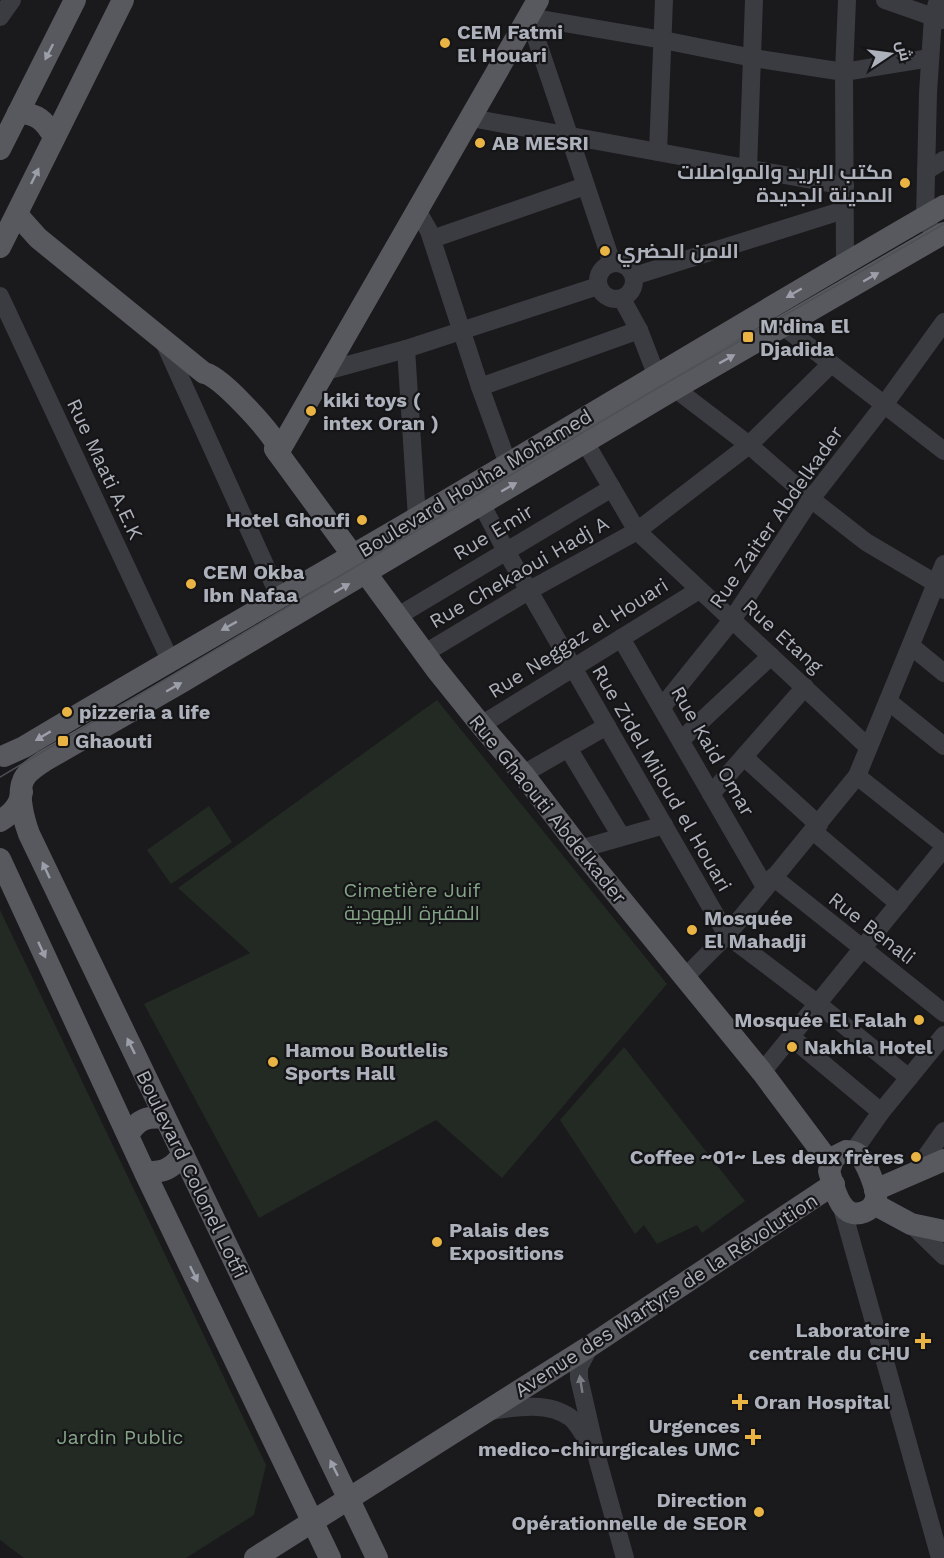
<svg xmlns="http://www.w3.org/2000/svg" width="944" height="1558" font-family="'Work Sans',Cairo,sans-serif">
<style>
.green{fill:#222a23}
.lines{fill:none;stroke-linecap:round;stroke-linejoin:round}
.minor{stroke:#3b3c41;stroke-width:18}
.major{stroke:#57595f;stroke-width:22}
.tram{stroke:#4e5056;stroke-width:1.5}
.oneway{fill:#9c9fa9}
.oneway2{fill:#7a7c84}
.poi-dot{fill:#e9b444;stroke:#151517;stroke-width:2}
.labels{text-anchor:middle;stroke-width:4.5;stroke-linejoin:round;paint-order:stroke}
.poi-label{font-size:20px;font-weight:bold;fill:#adb1bb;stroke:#151517;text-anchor:start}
.street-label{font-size:20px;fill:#adb1bb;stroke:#151517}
.park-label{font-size:20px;fill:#85a487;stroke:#151517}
</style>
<rect width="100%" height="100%" fill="#1a1a1c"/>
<g class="green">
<polygon points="437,700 667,984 502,1178 436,1120 259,1218 144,1004 250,953 178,888"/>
<polygon points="209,806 232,842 171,884 147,850"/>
<polygon points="0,910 266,1465 254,1515 186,1558 24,1558 0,1540"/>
<polygon points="624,1047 745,1201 702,1233 697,1225 657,1244 644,1225 635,1234 560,1120"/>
</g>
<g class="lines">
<g class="minor">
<polyline points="885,0 942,20"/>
<polyline points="0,17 12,0"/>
<polyline points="471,118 845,186"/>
<polyline points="658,152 664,0"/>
<polyline points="748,169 754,0"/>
<polyline points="926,171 944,160"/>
<polyline points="417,210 429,231 480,387 508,464"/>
<polyline points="930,227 925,217 928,93 933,17 938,0"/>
<polyline points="432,239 585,186"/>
<circle cx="616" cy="281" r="18"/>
<polyline points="612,263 529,17 663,40 753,58 844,72 930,58"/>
<polyline points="845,264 844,72 847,0"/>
<polyline points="634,276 844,210"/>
<polyline points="0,296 170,660"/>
<polyline points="622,299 639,330 656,374 749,445 811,499 866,542 937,584 944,590"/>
<polyline points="784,327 944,451"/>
<polyline points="164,342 280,598"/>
<polyline points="406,349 417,518"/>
<polyline points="326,371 406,349 598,286"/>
<polyline points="480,387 639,330"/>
<polyline points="585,442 637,531 868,747"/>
<polyline points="481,503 506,551 727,935 818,1004 909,1078"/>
<polyline points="398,616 612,488"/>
<polyline points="621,638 765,887"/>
<polyline points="911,646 944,673"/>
<polyline points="425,653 530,590 637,531 749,445 831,364"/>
<polyline points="888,701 944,746"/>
<polyline points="662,707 732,620 811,499 884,405 944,322"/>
<polyline points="481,725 699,590"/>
<polyline points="681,740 771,656"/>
<polyline points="568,748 621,836"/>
<polyline points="744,757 819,825"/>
<polyline points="523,774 607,726"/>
<polyline points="857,776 944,845"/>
<polyline points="711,794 805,687"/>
<polyline points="813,831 899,904"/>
<polyline points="580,849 664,825"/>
<polyline points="773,877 944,1013"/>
<polyline points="684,978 727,935 857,776 944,564"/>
<polyline points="791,1037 881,1112"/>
<polyline points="762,1072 944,848"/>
<polyline points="853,1152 881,1112 944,1035"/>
<polyline points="915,1172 944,1131"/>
<polyline points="841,1204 940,1558"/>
<polyline points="911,1224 944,1256"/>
<polyline points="590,1346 579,1367 579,1378 598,1461 625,1558"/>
<path d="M 491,1411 C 516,1407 549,1401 571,1418 C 579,1425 585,1437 590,1446"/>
</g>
<g class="major">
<path d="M 18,113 C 37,113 45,121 54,137"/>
<polyline points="0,149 75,0"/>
<path d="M 18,212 L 21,219 L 38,238 L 204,373 C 219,374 269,430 277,445 L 275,449 L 436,669 L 481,725 L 523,774 L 580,849 L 762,1072 L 830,1163"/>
<polyline points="0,247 123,0"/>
<polyline points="278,453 538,0"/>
<path d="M 4,756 L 24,747 C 159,666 296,589 432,509 C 603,408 772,305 944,206"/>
<path d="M 0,821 C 12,814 19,806 22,792"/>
<polyline points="0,859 146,1175 330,1558"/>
<path d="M 128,1135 C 138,1119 147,1116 165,1118"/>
<path d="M 846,1151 C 850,1151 855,1152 859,1155 C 865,1159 878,1191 876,1198 C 875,1204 870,1210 864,1212 C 840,1221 834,1187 829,1171 L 834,1157 Z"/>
<path d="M 145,1172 C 163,1173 172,1169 183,1154"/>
<polyline points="875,1190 944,1160"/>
<polyline points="874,1204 911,1224 944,1231"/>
<polyline points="255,1558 590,1346 834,1184"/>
<path d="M 377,1558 L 29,834 C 24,820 17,795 23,781 C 26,772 37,766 44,761 L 180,683 L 676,388 L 944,233"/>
</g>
<polyline class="tram" points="0,777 668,382 944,224"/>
</g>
<defs><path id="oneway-solid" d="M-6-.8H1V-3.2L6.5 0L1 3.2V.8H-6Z" transform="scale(1.5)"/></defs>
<g class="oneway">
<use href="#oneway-solid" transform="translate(49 52) rotate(117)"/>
<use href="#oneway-solid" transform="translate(35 176) rotate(-64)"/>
<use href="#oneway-solid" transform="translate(871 277) rotate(-30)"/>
<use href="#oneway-solid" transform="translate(794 293) rotate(150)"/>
<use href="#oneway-solid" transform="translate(727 359) rotate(-29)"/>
<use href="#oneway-solid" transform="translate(509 487) rotate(-30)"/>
<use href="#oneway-solid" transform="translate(342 588) rotate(-30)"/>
<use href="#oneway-solid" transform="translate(229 626) rotate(151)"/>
<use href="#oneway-solid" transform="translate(174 687) rotate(-30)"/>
<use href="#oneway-solid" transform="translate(43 736) rotate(149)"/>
<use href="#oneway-solid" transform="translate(46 870) rotate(-115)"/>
<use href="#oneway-solid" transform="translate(42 950) rotate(65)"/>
<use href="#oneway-solid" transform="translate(131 1046) rotate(-116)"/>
<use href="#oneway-solid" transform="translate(194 1274) rotate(64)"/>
<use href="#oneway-solid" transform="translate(334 1468) rotate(-116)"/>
</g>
<use class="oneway2" href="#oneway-solid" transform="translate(581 1384) rotate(-99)"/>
<g class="poi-dot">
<circle cx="445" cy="43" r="6"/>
<circle cx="480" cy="143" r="6"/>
<circle cx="905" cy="183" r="6"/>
<circle cx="605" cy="251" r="6"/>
<rect x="742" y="331" width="12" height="12" rx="3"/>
<circle cx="311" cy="411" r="6"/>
<circle cx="362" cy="520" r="6"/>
<circle cx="191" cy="584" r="6"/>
<circle cx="67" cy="712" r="6"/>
<rect x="57" y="735" width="12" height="12" rx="3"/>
<circle cx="692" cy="930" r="6"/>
<circle cx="919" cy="1020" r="6"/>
<circle cx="792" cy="1047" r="6"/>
<circle cx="273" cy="1062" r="6"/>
<circle cx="916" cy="1157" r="6"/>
<circle cx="437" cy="1242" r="6"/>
<path d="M920 1332h6v6h6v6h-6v6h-6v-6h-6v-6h6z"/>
<path d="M737 1393h6v6h6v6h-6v6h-6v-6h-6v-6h6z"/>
<path d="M750 1428h6v6h6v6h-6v6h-6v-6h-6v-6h6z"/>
<circle cx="759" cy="1512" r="6"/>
</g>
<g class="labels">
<g class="poi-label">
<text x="457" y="39">CEM Fatmi<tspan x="457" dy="23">El Houari</tspan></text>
<text x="492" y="150">AB MESRI</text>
<text x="893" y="179" text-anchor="end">مكتب البريد والمواصلات<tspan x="893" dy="23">المدينة الجديدة</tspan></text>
<text x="617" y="258">الامن الحضري</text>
<text x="760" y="333">M'dina El<tspan x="760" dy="23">Djadida</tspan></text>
<text x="323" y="407">kiki toys (<tspan x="323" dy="23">intex Oran )</tspan></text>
<text x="350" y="527" text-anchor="end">Hotel Ghoufi</text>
<text x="203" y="579">CEM Okba<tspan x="203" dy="23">Ibn Nafaa</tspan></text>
<text x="79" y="719">pizzeria a life</text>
<text x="75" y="748">Ghaouti</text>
<text x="704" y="925">Mosquée<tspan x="704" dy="23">El Mahadji</tspan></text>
<text x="907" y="1027" text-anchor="end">Mosquée El Falah</text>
<text x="804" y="1054">Nakhla Hotel</text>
<text x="285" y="1057">Hamou Boutlelis<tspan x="285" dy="23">Sports Hall</tspan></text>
<text x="904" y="1164" text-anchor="end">Coffee ~01~ Les deux frères</text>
<text x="449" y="1237">Palais des<tspan x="449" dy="23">Expositions</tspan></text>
<text x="910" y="1337" text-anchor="end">Laboratoire<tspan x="910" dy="23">centrale du CHU</tspan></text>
<text x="754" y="1409">Oran Hospital</text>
<text x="740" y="1433" text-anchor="end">Urgences<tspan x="740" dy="23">medico-chirurgicales UMC</tspan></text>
<text x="747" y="1507" text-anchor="end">Direction<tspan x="747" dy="23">Opérationnelle de SEOR</tspan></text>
</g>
<g class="street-label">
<text transform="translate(105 469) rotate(65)" y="7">Rue Maati A.E.K</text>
<text transform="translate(475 483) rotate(-31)" y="7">Boulevard Houha Mohamed</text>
<text transform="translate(776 517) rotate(-55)" y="7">Rue Zaiter Abdelkader</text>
<text transform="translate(493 532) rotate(-31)" y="7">Rue Emir</text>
<text transform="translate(519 572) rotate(-30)" y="7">Rue Chekaoui Hadj A</text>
<text transform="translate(783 636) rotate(42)" y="7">Rue Etang</text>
<text transform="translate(578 638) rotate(-32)" y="7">Rue Neggaz el Houari</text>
<text transform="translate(713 751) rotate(60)" y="7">Rue Kaid Omar</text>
<text transform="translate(662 778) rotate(60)" y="7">Rue Zidel Miloud el Houari</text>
<text transform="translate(548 809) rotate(51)" y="7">Rue Ghaouti Abdelkader</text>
<text transform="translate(872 928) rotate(38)" y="7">Rue Benali</text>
<text transform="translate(192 1174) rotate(64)" y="7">Boulevard Colonel Lotfi</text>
<text transform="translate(666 1295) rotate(-33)" y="7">Avenue des Martyrs de la Révolution</text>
</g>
<g class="park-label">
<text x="412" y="897">Cimetière Juif<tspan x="412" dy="23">المقبرة اليهودية</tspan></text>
<text x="120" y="1444">Jardin Public</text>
</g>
</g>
<g transform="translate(890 54) rotate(77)" stroke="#151517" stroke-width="4.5" paint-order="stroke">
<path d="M0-4.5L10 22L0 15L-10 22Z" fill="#adb1bb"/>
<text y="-9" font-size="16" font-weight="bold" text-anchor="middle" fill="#adb1bb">ش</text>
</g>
</svg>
